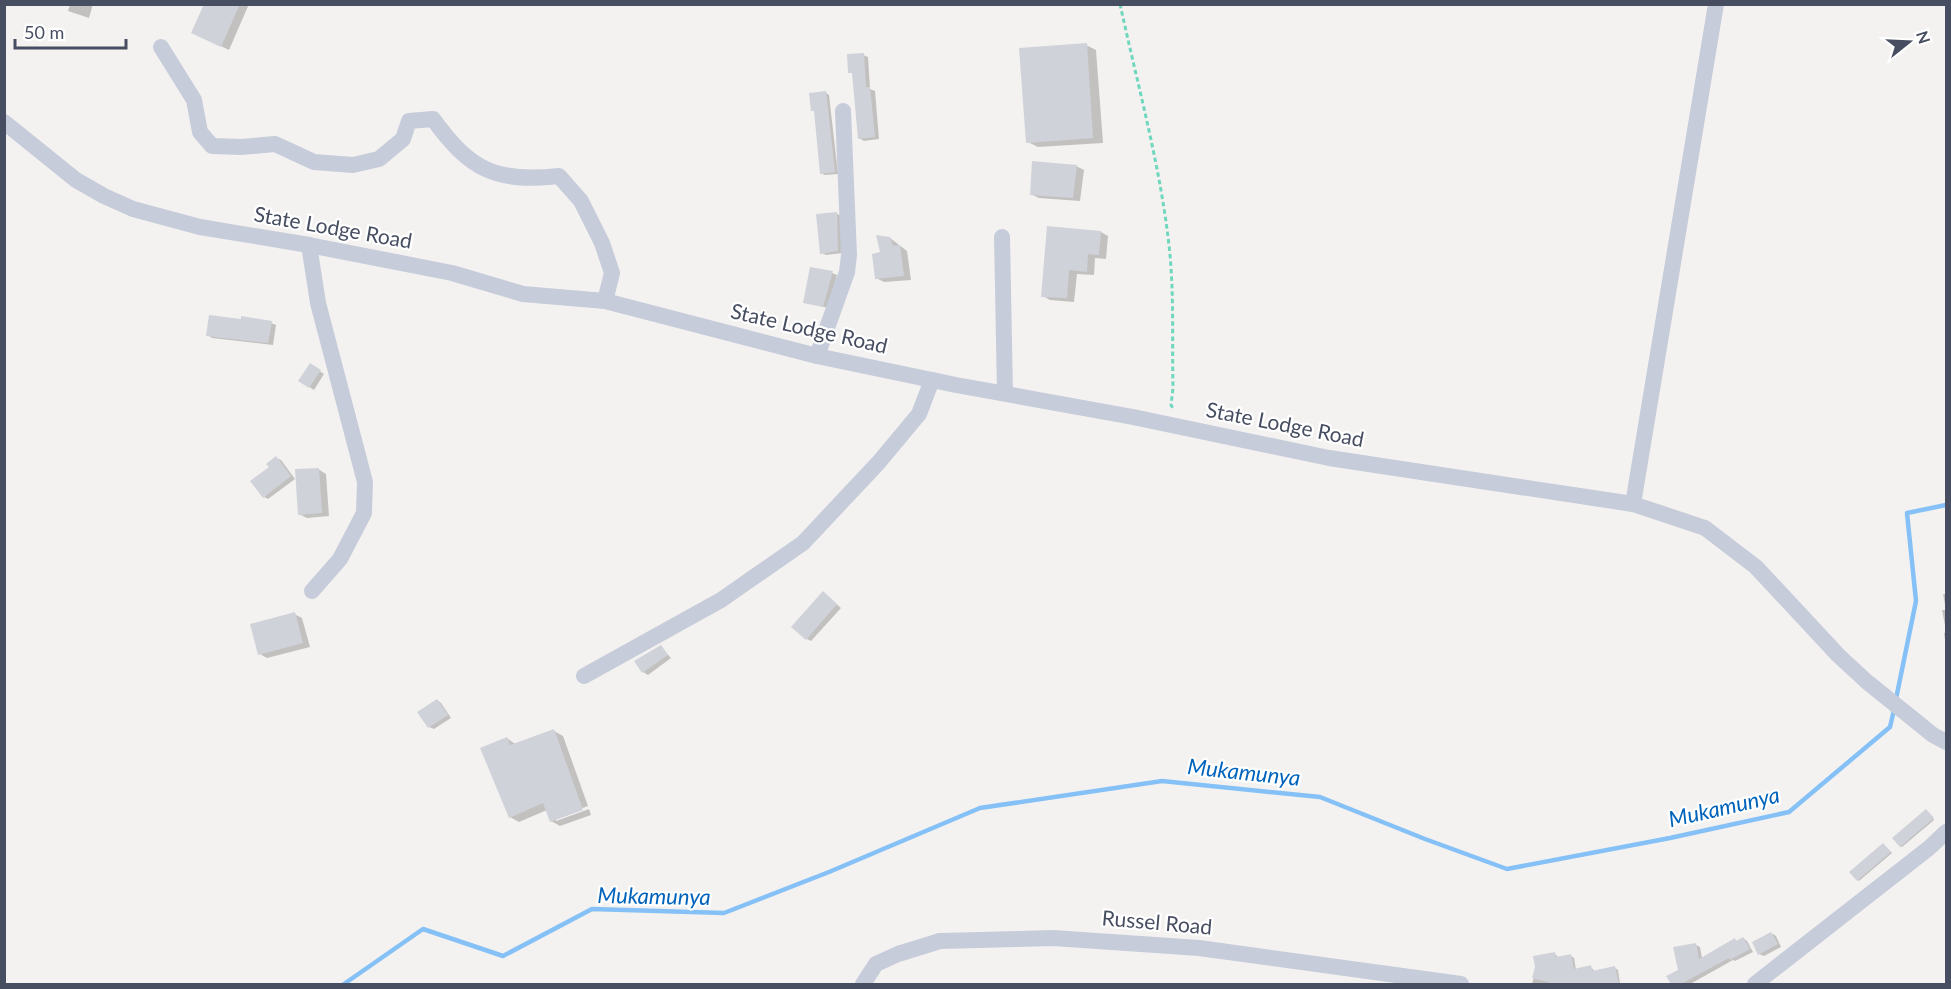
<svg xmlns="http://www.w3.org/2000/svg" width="1951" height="989" font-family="Lato,sans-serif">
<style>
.shadow{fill:#0003}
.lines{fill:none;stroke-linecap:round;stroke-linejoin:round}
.stream{stroke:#85c1f6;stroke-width:4.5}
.building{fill:#d0d2d9}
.path{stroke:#70d7bf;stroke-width:3;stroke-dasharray:4.5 3;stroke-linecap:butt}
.minor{stroke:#c7ccda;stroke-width:16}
.labels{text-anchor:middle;stroke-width:4.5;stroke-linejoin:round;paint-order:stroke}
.street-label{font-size:21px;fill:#474e61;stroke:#fff}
.water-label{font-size:22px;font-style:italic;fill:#0063bb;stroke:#fff}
</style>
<rect width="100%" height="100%" fill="#f4f2f1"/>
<g class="shadow">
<polygon points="70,4 93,4 89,18 68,11"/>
<polygon points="205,4 249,4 229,50 200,36"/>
<polygon points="1086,45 1096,50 1103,143 1038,147 1028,142"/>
<polygon points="863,55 868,57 870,89 875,91 879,139 864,141 859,138 853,74 850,72"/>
<polygon points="825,92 829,95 838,174 825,175 821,173 816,112 813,110"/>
<polygon points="1076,166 1084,170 1080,201 1039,198 1031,194"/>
<polygon points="836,213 841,216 842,253 826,255 822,253"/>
<polygon points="1101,232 1108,236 1106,259 1095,258 1094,275 1077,274 1074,302 1050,300 1043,296"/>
<polygon points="890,238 907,251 911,280 884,282 876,278 882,253"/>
<polygon points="832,273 837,275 828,308 805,302"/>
<polygon points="271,323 276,325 273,345 212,338 208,335"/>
<polygon points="311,365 324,374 314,390 300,381"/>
<polygon points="276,458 281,460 295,479 268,499 264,497 271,468"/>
<polygon points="318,469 326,474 329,516 307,518 299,514"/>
<polygon points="1943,594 1946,594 1946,631 1942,610 1946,610"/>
<polygon points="827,596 841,608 811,641 807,639"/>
<polygon points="294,614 302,618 310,647 267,658 260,654"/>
<polygon points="1946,632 1946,647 1944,633"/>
<polygon points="661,647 671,658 648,675 643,672 636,662"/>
<polygon points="437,700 441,703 451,718 434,729 429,727"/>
<polygon points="554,731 563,736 588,806 556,818 556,821 589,809 591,815 560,826 551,821 547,810 519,822 510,817 507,738 515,744"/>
<polygon points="1928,812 1934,820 1902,847 1900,846"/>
<polygon points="1885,846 1892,853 1859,881 1858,880"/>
<polygon points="1771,933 1776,936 1781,947 1764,956 1759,954"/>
<polygon points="1743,938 1747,941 1753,952 1735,961 1733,960 1692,983 1693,984 1673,984 1668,977 1679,971 1696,945 1700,947 1702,958 1735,940 1737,941"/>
<polygon points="1555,954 1559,958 1571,956 1574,958 1576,970 1591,967 1595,972 1615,968 1618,970 1620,984 1532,984 1537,967"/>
</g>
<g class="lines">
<g class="stream">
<polyline points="1896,699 1916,601 1907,513 1946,505"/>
<polyline points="344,984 423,929 503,956 592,909 724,913 829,872 980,808 1162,781 1320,797 1425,839 1507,869 1670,838 1789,812 1890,727 1894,710"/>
</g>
</g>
<g class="building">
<polygon points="204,4 240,4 221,47 191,33"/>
<polygon points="1087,43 1093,138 1026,143 1019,48"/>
<polygon points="864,53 866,87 870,87 875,137 858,139 852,73 848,73 847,54"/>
<polygon points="826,91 835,172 820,174 814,111 811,111 809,93"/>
<polygon points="1032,161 1077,165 1073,198 1030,195"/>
<polygon points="837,212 838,251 820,254 816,214"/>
<polygon points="1047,226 1101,231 1099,255 1088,254 1087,272 1069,270 1067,298 1041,297"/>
<polygon points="876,235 890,237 893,246 900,245 904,276 875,279 872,254 880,252"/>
<polygon points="810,267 833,271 823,307 803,303"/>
<polygon points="209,315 241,319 241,316 272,321 268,343 206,336"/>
<polygon points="310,363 321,370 309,388 298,381"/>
<polygon points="276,456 291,476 263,498 250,481 269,467 266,464"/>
<polygon points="319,468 322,513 298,515 295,469"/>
<polygon points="823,591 837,604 806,640 791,627"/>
<polygon points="295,612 303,643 258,655 250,624"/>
<polygon points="661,645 668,655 642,673 634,661"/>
<polygon points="437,699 448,715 428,728 417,712"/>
<polygon points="554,729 583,810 550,822 543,803 509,818 480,748 507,737 510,745"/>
<polygon points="1926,809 1934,818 1900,847 1892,838"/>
<polygon points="1883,843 1891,852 1857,881 1849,872"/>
<polygon points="1771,932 1778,944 1758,955 1752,942"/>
<polygon points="1743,937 1750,949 1730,960 1729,958 1681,984 1671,984 1666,976 1678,970 1673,947 1696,943 1699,959 1735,938 1736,941"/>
<polygon points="1555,952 1556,957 1571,954 1574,969 1591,965 1592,971 1615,966 1619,984 1554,984 1532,978 1535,967 1533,956"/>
</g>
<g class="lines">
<path class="path" d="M 1120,4 C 1138,87 1162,172 1170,255 C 1174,299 1172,344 1173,388 L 1171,405 L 1174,410"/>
<g class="minor">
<path d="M 161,47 L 194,100 L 200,132 L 212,146 L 241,147 L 275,144 L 314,162 L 353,165 L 379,159 L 403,139 L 409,121 L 433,119 C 470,170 496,183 559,176 L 581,201 L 602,243 L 612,273 L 605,301"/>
<polyline points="4,122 76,180 104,196 133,209 200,227 309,245 452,273 523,294 605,301 817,356 956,385 1133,417 1329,458 1633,504 1705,528 1756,567 1838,655 1866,681 1933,735 1946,742"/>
<polyline points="1002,237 1005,393"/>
<polyline points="309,245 318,303 365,482 364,513 340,559 312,591"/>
<polyline points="817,356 847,272 849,255 843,111"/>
<polyline points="1633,504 1716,4"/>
<polyline points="584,676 721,600 803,543 879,462 919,414 932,380"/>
<polyline points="863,984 876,964 898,954 940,941 1053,938 1199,948 1461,984"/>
<polyline points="1755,984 1929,848 1946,832"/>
</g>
</g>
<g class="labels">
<g class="street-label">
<text transform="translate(333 228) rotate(10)" y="7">State Lodge Road</text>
<text transform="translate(809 329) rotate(13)" y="7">State Lodge Road</text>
<text transform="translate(1285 425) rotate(11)" y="7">State Lodge Road</text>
<text transform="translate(1157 923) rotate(5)" y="7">Russel Road</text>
</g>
<g class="water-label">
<text transform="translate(1244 772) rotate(6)" y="8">Mukamunya</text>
<text transform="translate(1724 807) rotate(-13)" y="8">Mukamunya</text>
<text transform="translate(654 896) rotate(1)" y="8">Mukamunya</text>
</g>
</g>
<rect width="1951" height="989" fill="none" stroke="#474e61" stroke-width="12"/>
<g transform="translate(1909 42) rotate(72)" stroke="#ffffff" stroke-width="4.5" paint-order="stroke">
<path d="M0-4.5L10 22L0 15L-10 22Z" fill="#474e61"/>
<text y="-9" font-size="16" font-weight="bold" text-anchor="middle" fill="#474e61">N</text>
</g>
<path d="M15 39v9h111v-9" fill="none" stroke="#474e61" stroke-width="3"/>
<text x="24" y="39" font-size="18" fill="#474e61" stroke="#ffffff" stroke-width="4.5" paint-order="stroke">50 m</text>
</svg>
